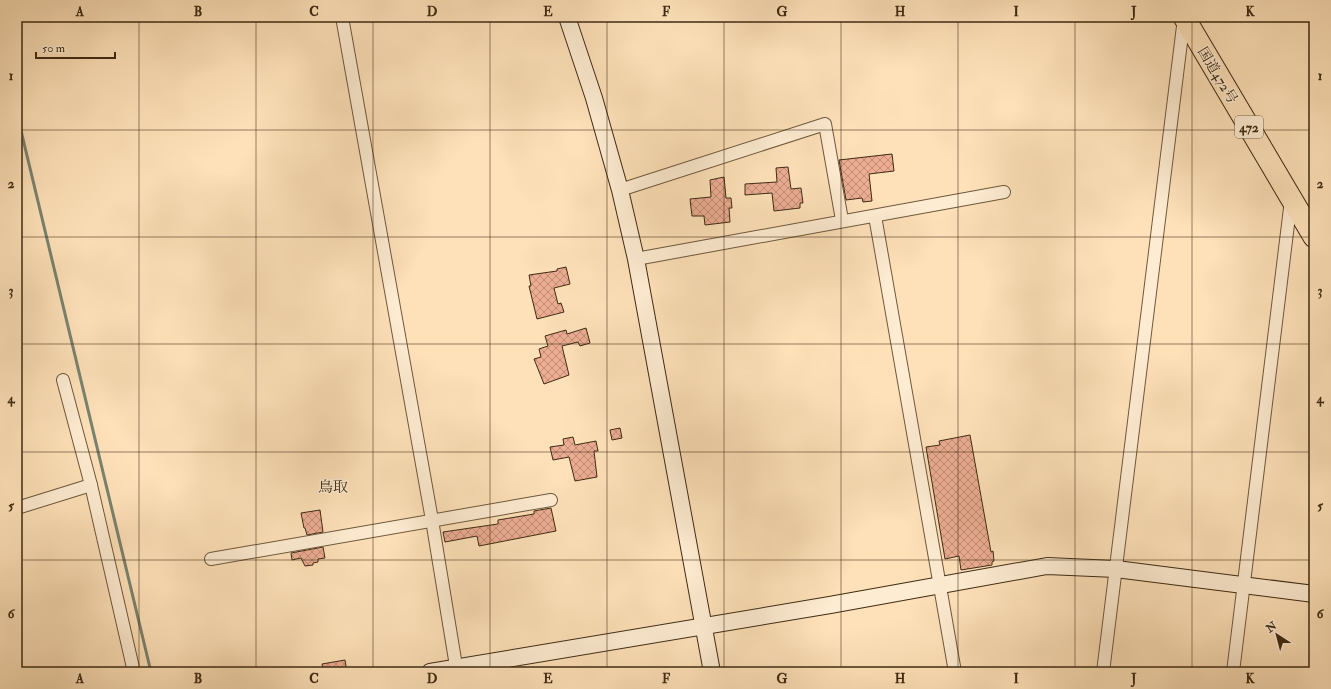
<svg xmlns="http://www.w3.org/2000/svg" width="1331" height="689" font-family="'IM FELL Double Pica','Noto Serif JP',serif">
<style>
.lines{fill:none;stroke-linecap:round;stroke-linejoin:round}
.stream{stroke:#798370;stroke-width:3}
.building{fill:url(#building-cross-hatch);stroke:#3e2a12}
.street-casing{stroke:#6e583c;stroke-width:14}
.secondary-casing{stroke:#3e2a12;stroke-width:18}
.highway-casing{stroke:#3e2a12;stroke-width:23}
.street{stroke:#feecd2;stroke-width:12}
.secondary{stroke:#feecd2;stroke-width:16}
.highway{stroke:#fee1b9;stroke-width:21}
.grid{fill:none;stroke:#3e2a12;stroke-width:1;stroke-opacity:0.55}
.labels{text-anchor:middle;stroke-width:3;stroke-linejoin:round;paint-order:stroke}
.shield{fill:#feecd2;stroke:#78644c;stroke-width:1}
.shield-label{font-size:13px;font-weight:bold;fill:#3e2a12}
.street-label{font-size:14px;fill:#3e2a12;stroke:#feecd2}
.neighbourhood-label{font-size:15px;fill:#3e2a12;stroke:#feecd2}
.neatline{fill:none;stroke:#3e2a12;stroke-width:1.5}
.grid-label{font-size:13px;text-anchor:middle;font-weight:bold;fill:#3e2a12}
</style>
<defs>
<pattern id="building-cross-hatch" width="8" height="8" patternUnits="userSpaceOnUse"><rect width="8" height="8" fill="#ecad93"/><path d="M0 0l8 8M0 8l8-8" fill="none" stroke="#c18d77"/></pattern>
</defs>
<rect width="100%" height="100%" fill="#fee1b9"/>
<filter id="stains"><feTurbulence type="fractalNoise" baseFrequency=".005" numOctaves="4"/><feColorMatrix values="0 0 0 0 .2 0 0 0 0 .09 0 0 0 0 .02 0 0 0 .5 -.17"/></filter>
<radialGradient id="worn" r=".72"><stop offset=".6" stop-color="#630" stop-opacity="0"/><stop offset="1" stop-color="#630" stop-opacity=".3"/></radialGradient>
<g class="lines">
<polyline class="stream" points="17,114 151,672"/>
</g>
<g class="building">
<polygon points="892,154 894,171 869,174 872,201 863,202 862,198 846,200 839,160"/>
<polygon points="788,167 791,189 801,188 803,203 800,203 800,208 774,211 772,193 745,195 745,184 777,182 776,168"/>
<polygon points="724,177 726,198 731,198 732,208 729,208 730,222 705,225 704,216 692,216 690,199 711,197 710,180"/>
<polygon points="566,267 570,284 554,288 558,304 561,303 564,312 537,319 529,286 531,286 529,275 557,271 557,269"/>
<polygon points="586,328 590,343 580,346 578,342 562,346 569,375 544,384 534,359 541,357 539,349 548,346 545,336 566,330 567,334"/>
<polygon points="620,428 622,438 612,440 610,430"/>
<polygon points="970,435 991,552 993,551 994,561 992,562 992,565 961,570 959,556 945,559 926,447 940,445 939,441"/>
<polygon points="573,437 575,445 596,441 598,451 594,451 597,477 575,481 569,457 553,460 550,447 564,445 563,439"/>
<polygon points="551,508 556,531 479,546 477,536 445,542 443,532 498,524 498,520 534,514 534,511"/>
<polygon points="320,510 323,532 307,535 305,528 304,528 301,513"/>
<polygon points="323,547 325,558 318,559 318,562 313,563 313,565 305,566 301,558 292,560 291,553"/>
<polygon points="345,660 347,672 324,672 322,664"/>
</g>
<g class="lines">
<g class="street-casing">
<g id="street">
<polyline points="342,17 432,520 457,672"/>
<polyline points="620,190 825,124 842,220"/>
<polyline points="875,216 955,672"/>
<polyline points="636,259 1004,192"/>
<polyline points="63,380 91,485 134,672"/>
<polyline points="17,508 91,485"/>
<polyline points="211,559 551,500"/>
<polyline points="1103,672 1184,18"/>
<polyline points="1233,672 1291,200"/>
</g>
</g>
<g class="secondary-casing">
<g id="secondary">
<polyline points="567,17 594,98 620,190 636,259 712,672"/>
<polyline points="430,672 830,605 1047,566 1116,569 1314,594"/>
</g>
</g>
<g class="highway-casing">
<polyline id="highway" points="1184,17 1314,237"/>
</g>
<use href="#street" class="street"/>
<use href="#secondary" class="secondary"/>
<use href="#highway" class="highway"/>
</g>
<path class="grid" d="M 139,17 L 139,672M 256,17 L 256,672M 373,17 L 373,672M 490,17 L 490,672M 607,17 L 607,672M 724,17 L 724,672M 841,17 L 841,672M 958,17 L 958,672M 1075,17 L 1075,672M 1192,17 L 1192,672M 17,130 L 1314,130M 17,237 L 1314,237M 17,344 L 1314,344M 17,452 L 1314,452M 17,560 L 1314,560"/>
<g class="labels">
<rect class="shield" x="1235" y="116" width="28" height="22" rx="3"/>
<g class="shield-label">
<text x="1249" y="132">472</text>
</g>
<g class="street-label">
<text transform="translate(1218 75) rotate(59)" y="5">国道472号</text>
</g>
<g class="neighbourhood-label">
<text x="333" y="492">鳥取</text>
</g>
</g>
<rect width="1331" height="689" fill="none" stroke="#fee1b9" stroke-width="44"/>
<g transform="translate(1277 635) rotate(324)" stroke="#feecd2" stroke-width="3" paint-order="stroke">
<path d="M0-3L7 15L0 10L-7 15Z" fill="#3e2a12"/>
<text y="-6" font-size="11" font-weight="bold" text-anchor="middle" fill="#3e2a12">N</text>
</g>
<path d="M36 52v6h79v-6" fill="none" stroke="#3e2a12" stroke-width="2"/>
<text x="42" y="52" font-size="12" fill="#3e2a12" stroke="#feecd2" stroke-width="3" paint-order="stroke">50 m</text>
<rect x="22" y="22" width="1287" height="645" class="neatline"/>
<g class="grid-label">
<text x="80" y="16">A</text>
<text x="198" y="16">B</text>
<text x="314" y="16">C</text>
<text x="432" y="16">D</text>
<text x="548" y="16">E</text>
<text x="666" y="16">F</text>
<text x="782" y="16">G</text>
<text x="900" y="16">H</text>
<text x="1016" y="16">I</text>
<text x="1134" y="16">J</text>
<text x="1250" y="16">K</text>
<text x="11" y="80">1</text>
<text x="1320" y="80">1</text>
<text x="11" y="188">2</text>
<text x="1320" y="188">2</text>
<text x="11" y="295">3</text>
<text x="1320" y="295">3</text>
<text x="11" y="403">4</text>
<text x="1320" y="403">4</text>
<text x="11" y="510">5</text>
<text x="1320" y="510">5</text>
<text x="11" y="618">6</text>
<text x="1320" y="618">6</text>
<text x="80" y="683">A</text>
<text x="198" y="683">B</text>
<text x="314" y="683">C</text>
<text x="432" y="683">D</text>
<text x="548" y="683">E</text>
<text x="666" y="683">F</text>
<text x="782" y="683">G</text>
<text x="900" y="683">H</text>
<text x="1016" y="683">I</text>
<text x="1134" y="683">J</text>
<text x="1250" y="683">K</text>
</g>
<rect width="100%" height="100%" filter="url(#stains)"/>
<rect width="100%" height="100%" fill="url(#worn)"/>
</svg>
